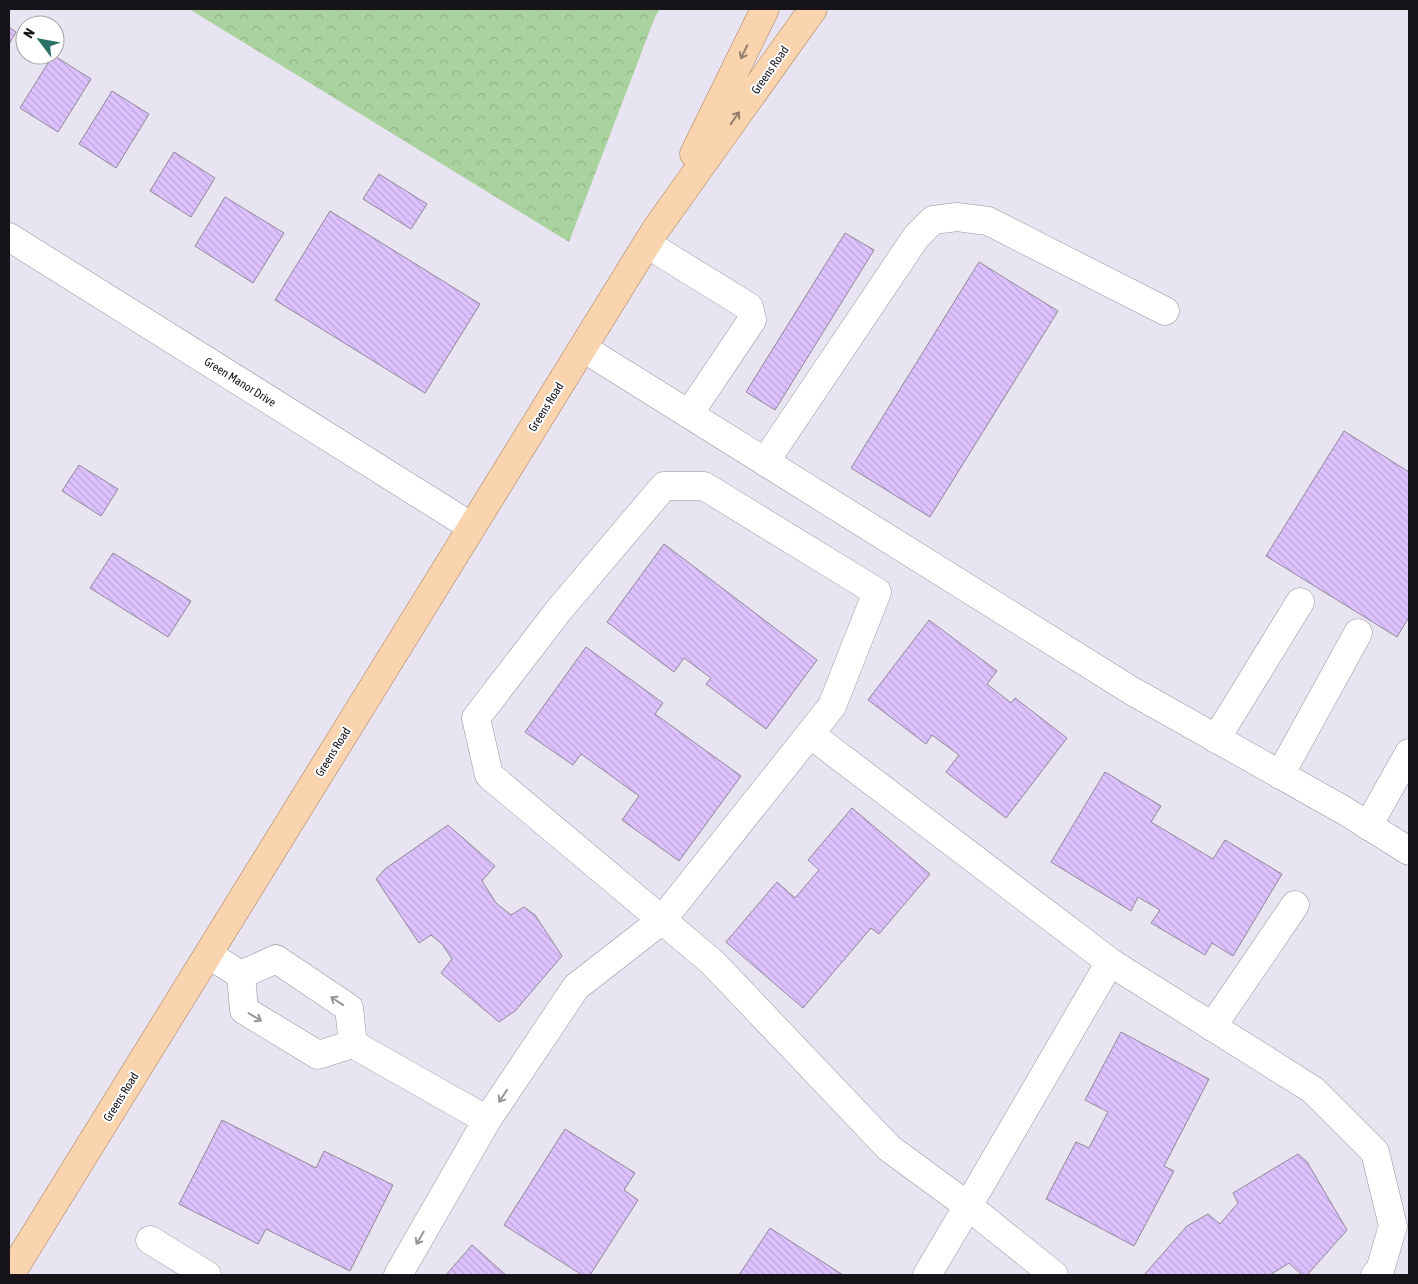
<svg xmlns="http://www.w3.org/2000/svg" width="1418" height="1284" font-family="'Asap Condensed',sans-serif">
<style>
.forest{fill:url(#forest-crowns)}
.building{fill:url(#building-back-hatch);stroke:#8e8995}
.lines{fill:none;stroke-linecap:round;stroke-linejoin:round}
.minor-casing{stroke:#98939f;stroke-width:29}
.major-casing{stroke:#a77e57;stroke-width:29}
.minor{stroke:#fff;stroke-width:28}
.major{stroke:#f9d4af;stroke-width:28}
.oneway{stroke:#937e6c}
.oneway2{stroke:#969598}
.labels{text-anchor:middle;stroke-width:4;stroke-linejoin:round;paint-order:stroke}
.street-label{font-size:12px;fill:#161419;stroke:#fff}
</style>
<defs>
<pattern id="forest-crowns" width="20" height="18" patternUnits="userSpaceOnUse" patternTransform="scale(1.25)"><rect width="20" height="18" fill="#aad29e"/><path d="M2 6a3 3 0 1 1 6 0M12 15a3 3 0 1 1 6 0" fill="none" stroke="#92b388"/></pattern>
<pattern id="building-back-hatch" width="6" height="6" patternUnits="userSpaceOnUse" patternTransform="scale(1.25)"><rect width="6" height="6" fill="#ddc2ff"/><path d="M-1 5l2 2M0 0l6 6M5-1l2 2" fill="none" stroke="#bda6da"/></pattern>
</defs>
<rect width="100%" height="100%" fill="#e9e4f1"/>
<polygon class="forest" points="189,9 660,9 655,17 569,242"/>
<g class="building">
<polygon points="9,27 16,32 9,44"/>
<polygon points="53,55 91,79 58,132 20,108"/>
<polygon points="112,91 149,114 116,168 79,144"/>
<polygon points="174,152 215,178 191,217 150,191"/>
<polygon points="379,174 427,204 411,229 363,199"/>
<polygon points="225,197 284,233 253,283 195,246"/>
<polygon points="330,211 480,304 425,393 275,300"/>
<polygon points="845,233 874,250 775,410 746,392"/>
<polygon points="979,262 1058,311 930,517 851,468"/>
<polygon points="1344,431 1409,472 1409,617 1397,637 1266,556"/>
<polygon points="79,465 118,489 101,516 62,491"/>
<polygon points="664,544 817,660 766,729 706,684 711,678 684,658 674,672 607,622"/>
<polygon points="113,553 191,601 168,637 90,588"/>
<polygon points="929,620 997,671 987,684 1011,703 1015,698 1067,738 1006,818 946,772 959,755 932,735 926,744 868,700"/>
<polygon points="586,647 663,703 655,714 741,776 679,861 622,820 639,796 581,754 573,765 525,732"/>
<polygon points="1105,772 1161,806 1151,822 1213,859 1225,840 1282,874 1233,956 1212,943 1205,955 1151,923 1160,910 1138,897 1131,911 1051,862"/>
<polygon points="852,808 930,874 879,934 871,928 803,1008 726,942 777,882 795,898 819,870 808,860"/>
<polygon points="448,825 495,866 482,881 496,903 511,915 524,907 535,915 562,956 515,1011 499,1022 441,973 452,959 442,944 431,935 419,943 376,879 385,869"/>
<polygon points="1121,1032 1209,1079 1164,1166 1174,1171 1134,1246 1046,1199 1076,1142 1089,1148 1108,1112 1085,1100"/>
<polygon points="222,1120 316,1168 324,1151 393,1185 350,1271 266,1229 258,1244 179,1204"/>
<polygon points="565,1129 635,1173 624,1190 638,1200 590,1275 582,1275 504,1225"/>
<polygon points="1298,1154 1307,1162 1347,1230 1307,1275 1302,1275 1289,1263 1270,1275 1144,1275 1187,1226 1208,1214 1220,1224 1238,1203 1233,1193"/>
<polygon points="770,1228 843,1275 739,1275"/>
<polygon points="472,1245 506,1275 446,1275"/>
</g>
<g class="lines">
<g class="minor-casing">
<g id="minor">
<polyline points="9,237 472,527"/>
<polyline points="647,244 749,307 752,320 689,414"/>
<polyline points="583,348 1132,691 1345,811 1409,851"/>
<polyline points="765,462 916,237 933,220 957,217 988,221 1165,311"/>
<polyline points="810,734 1110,962 968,1206 1054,1275"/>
<polyline points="1216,739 1300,602"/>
<polyline points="1280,775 1358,633"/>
<polyline points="1368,826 1409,753"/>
<polyline points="209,955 241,975"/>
<polyline points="1110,962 1313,1090 1375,1152 1393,1226 1380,1270 1375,1275"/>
<polyline points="241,975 244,1010 318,1055 353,1044 487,1120 398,1275"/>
<polyline points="241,975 276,959 349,1008 353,1044"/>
<polyline points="1212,1027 1295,905"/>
<polyline points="487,1120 576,987 662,920 832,706 877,592 704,486 664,486 559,610 476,718 489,775 712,962 889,1148 968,1206 927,1275"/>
<polyline points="150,1240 207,1275"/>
</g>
</g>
<g class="major-casing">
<g id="major">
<polyline points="694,154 765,9"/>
<polyline points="10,1275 656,229 813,9"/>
</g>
</g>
<use href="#minor" class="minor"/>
<use href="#major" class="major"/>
</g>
<defs><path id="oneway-shaft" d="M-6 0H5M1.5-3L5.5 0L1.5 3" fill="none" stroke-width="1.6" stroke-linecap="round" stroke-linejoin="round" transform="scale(1.25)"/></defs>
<g class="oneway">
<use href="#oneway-shaft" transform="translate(744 52) rotate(116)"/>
<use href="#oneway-shaft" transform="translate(735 118) rotate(-55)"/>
</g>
<g class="oneway2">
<use href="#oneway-shaft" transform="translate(337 1001) rotate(-146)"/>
<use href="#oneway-shaft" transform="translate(255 1017) rotate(31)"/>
<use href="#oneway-shaft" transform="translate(503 1096) rotate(124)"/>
<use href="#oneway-shaft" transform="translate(420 1238) rotate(120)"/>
</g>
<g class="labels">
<g class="street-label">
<text transform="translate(770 70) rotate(-55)" y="4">Greens Road</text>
<text transform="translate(240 382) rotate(32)" y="4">Green Manor Drive</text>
<text transform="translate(546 407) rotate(-58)" y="4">Greens Road</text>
<text transform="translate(333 752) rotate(-58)" y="4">Greens Road</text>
<text transform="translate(121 1097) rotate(-58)" y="4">Greens Road</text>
</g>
</g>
<rect width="1418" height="1284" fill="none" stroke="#161419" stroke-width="20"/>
<g transform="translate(40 40) rotate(302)"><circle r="24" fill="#ffffff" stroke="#a2a1a3"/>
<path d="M0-4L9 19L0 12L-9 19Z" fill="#2b7167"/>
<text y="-8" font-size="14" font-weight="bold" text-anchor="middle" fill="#161419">N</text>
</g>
</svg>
